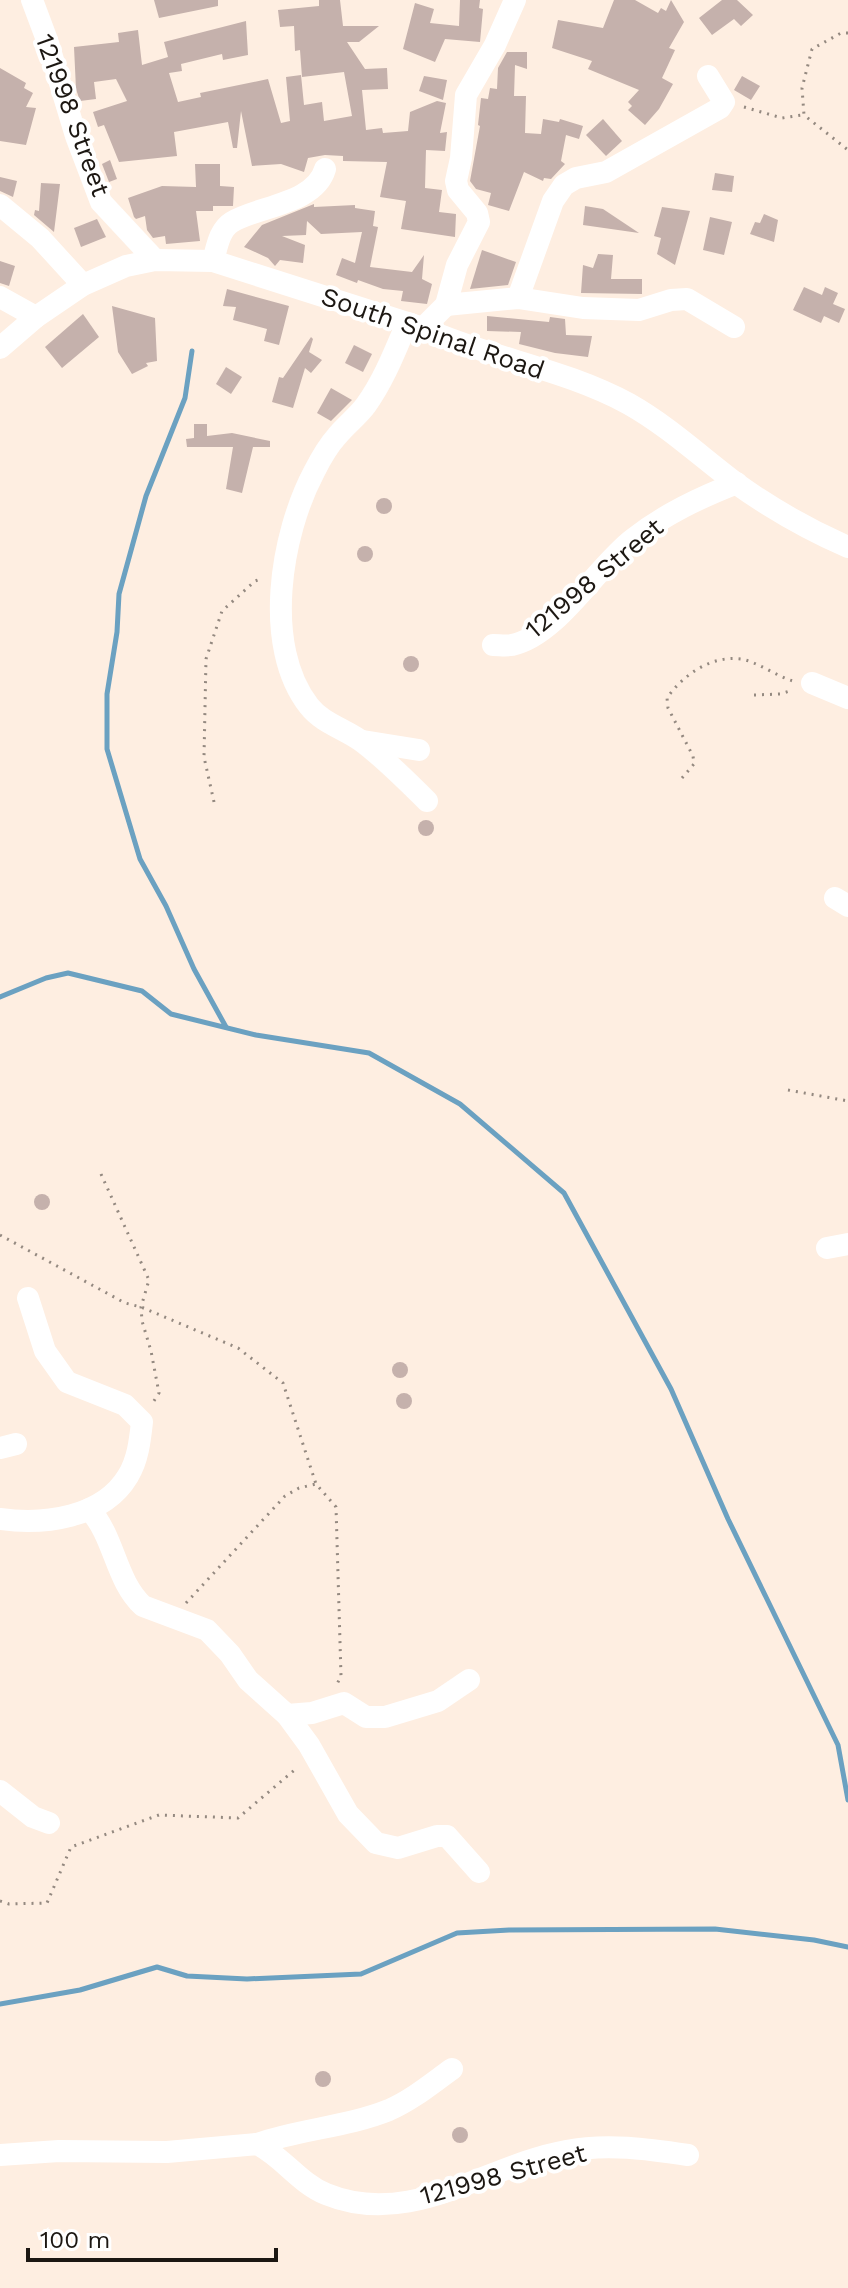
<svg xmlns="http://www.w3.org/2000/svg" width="848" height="2288" font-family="'Work Sans',sans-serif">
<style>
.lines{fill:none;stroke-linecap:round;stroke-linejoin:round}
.stream{stroke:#6ba1c1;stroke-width:5}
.building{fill:#c5b1ac}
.path{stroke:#948980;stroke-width:3;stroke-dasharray:2 6;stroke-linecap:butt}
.minor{stroke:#fff;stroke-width:22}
.labels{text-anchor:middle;stroke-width:8;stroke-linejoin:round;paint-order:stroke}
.street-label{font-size:26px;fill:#1c1712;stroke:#fff}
</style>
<rect width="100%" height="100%" fill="#feeee1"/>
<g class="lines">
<g class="stream">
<polyline points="192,351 185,398 146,496 119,594 117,632 107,694 107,749 140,859 166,906 194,969 226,1027"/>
<polyline points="0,997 46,978 68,973 142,991 171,1014 256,1035 369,1053 460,1104 564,1193 671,1389 728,1519 838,1745 848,1800"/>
<polyline points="0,2004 80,1990 157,1967 187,1976 247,1979 361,1974 457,1933 509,1930 715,1929 814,1940 848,1947"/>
</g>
</g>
<g class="building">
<polygon points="154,0 218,0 218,6 159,18"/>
<polygon points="319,0 340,0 343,26 379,26 359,42 347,42 365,69 387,68 388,89 362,90 366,130 382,128 383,133 408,131 410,112 437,101 446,103 440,133 447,132 445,151 426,150 425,188 442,190 439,212 456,214 455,237 401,229 406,201 380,197 387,162 343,161 343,156 325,155 308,158 304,172 281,164 252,166 241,111 237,148 233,148 228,122 174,132 177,156 119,162 104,125 98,127 93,112 127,101 116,79 94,82 96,99 80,101 76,89 74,47 119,42 118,33 138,30 142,65 168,57 164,42 246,21 248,55 223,60 222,54 181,64 182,71 169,73 178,102 201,97 200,93 268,79 281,123 290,121 286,77 301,75 304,105 322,102 324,121 352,116 344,72 302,77 300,50 295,51 294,26 280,27 278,10 319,6"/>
<polygon points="460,0 480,0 479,8 483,9 480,42 445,39 435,62 403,49 415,3 434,9 430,23 459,26"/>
<polygon points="614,0 635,0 658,13 661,8 666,11 671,0 684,22 669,48 675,50 662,78 673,84 659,109 645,125 628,110 632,106 628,102 639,90 588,69 592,61 552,48 558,20 603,28"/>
<polygon points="722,0 737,0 753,15 741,26 734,19 712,35 699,18"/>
<polygon points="507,52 527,52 527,69 515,65 514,96 526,96 525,133 541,134 543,119 559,122 560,119 583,126 579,139 566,135 561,161 565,164 551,179 544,178 543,181 524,172 509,211 488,205 491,193 476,189 470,181 480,126 478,125 481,98 488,99 490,88 497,89 498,68"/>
<polygon points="0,68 26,83 24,88 33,93 26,107 36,108 26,145 0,141"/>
<polygon points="424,76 447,80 443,100 419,91"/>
<polygon points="742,76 760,86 751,100 734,90"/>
<polygon points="603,119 622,141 606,156 586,135"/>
<polygon points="110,160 117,179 109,182 102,164"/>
<polygon points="195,164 220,164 220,186 234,187 233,206 213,206 213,211 196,211 200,241 166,244 165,236 153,238 147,230 145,216 136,219 134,217 128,198 162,186 196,187"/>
<polygon points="715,173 734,176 732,192 712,190"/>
<polygon points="0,177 17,181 13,197 0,191"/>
<polygon points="41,183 60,184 54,232 34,215 35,210 39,211"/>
<polygon points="314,204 314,207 355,205 355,208 375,211 373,226 378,227 370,267 412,272 424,255 422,279 432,284 427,304 401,301 403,291 383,289 358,280 357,283 336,275 342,258 355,263 362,232 321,234 307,221 306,235 282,236 305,245 303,263 280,260 275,266 268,258 244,247 262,225"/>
<polygon points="585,206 603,209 639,233 583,225"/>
<polygon points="662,207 690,211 675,265 657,254 661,238 654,236"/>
<polygon points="764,214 778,220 774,242 750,234 755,222 760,223"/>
<polygon points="710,217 732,222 724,255 703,250"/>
<polygon points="97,219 106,237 81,247 74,228"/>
<polygon points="482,250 516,262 508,285 470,289"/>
<polygon points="598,254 613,255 611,279 642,279 642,294 581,293 583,265 593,268"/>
<polygon points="0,261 15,266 9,286 0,283"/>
<polygon points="804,287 822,295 825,287 838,293 833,304 845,309 839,323 824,316 821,323 793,310"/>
<polygon points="227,289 289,306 279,345 264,341 267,329 233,320 236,307 223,306"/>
<polygon points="112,306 155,318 157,361 146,363 148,366 132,374 118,352"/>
<polygon points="83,314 99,337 62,368 45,347"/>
<polygon points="487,316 549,322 550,317 565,319 566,335 592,336 588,357 555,353 519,344 521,332 487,331"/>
<polygon points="311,337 313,339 309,352 322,360 311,373 305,368 293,408 272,402 279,377 283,378"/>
<polygon points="354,345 372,354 363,372 345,363"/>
<polygon points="226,367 242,377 231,394 216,384"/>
<polygon points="331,388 352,400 331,421 317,413"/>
<polygon points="194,424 207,424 207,436 232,433 270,441 270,447 253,447 242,493 226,489 233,447 187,447 186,439 194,438"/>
<circle cx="384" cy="506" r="8"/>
<circle cx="365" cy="554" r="8"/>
<circle cx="411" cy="664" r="8"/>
<circle cx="426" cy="828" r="8"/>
<circle cx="42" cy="1202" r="8"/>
<circle cx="400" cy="1370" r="8"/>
<circle cx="404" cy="1401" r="8"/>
<circle cx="323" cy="2079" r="8"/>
<circle cx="460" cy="2135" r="8"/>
</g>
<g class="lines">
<g class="path">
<polyline points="848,33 841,33 812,49 802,88 804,115 848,150"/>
<polyline points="744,107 782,118 802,115"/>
<polyline points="754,695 780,694 793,690"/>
<path d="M 682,778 L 694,764 L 693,756 L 668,708 L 667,698 C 683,675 711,655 741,659 C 758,662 776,676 793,681"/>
<polyline points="214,802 204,757 206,659 222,611 255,581 263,578"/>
<polyline points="788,1090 848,1101"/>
<polyline points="101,1174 149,1280 141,1307 142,1321 151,1351 159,1393 152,1404"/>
<polyline points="0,1235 125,1303 141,1307 238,1348 283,1383 316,1484 336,1507 341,1676 337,1684"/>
<polyline points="186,1603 285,1496 299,1488 316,1484"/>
<polyline points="0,1901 9,1904 47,1903 71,1847 159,1815 238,1818 298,1767"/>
</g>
<g class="minor">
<polyline points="32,0 47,40 76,136 101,202 155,260"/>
<polyline points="0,205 40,238 83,285"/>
<path d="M 213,261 C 217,247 219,230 232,222 C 258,206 315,204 325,169"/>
<polyline points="0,297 36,317"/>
<polyline points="518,298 553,201 564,185 576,178 606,172 720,108 724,102 708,76"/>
<polyline points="446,305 518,298 583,308 639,310 671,300 687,299 734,327"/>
<path d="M 407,323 C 395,351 384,380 366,405 C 358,416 346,425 337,436 C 328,446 320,460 314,472 C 281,534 262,646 309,706 C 323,724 346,729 364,743 C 386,760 407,781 427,801"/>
<polyline points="423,328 446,305 457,265 479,222 477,213 458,190 456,181 461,158 466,95 495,45 515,0"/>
<path d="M 0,348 L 36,317 L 83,285 L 126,266 L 155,260 L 213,261 L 423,328 C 489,358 565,369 629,404 C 668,426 701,457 737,484 C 772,509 809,530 848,547"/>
<path d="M 493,645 C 499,645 506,646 512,645 C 558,635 597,566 633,539 C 665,514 699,498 737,483"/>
<polyline points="812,683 848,698"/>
<polyline points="363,741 419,750"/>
<polyline points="835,898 848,906"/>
<polyline points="827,1248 848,1244"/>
<polyline points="0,1448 16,1444"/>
<path d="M 89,1509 C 115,1537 115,1580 143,1606 L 207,1630 L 230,1654 L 248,1680 L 287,1715 L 309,1745 L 348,1814 L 376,1843 L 398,1848 L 437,1836 L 447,1836 L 479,1872"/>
<path d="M 0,1519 C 44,1525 103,1518 128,1476 C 138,1460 140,1440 142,1422 L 125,1405 L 67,1382 L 45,1351 L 28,1298"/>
<polyline points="287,1715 312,1713 344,1703 366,1717 385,1717 438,1701 469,1680"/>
<polyline points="0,1791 33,1817 49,1823"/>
<path d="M 257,2144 C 300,2129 347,2127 389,2110 C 412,2100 431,2084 452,2069"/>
<path d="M 0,2155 L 59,2151 L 167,2152 L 257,2144 C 283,2157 299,2183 326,2194 C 411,2229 487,2165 566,2151 C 607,2143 648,2149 688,2155"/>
</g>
</g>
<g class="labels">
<g class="street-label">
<text transform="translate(73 115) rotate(70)" y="9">121998 Street</text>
<text transform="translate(433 333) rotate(19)" y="9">South Spinal Road</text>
<text transform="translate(594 578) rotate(-40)" y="9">121998 Street</text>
<text transform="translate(503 2174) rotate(-15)" y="9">121998 Street</text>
</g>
</g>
<path d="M28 2248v12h248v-12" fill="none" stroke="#1c1712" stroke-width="4"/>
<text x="40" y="2248" font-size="24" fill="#1c1712" stroke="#ffffff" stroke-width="6" paint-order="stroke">100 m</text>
</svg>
